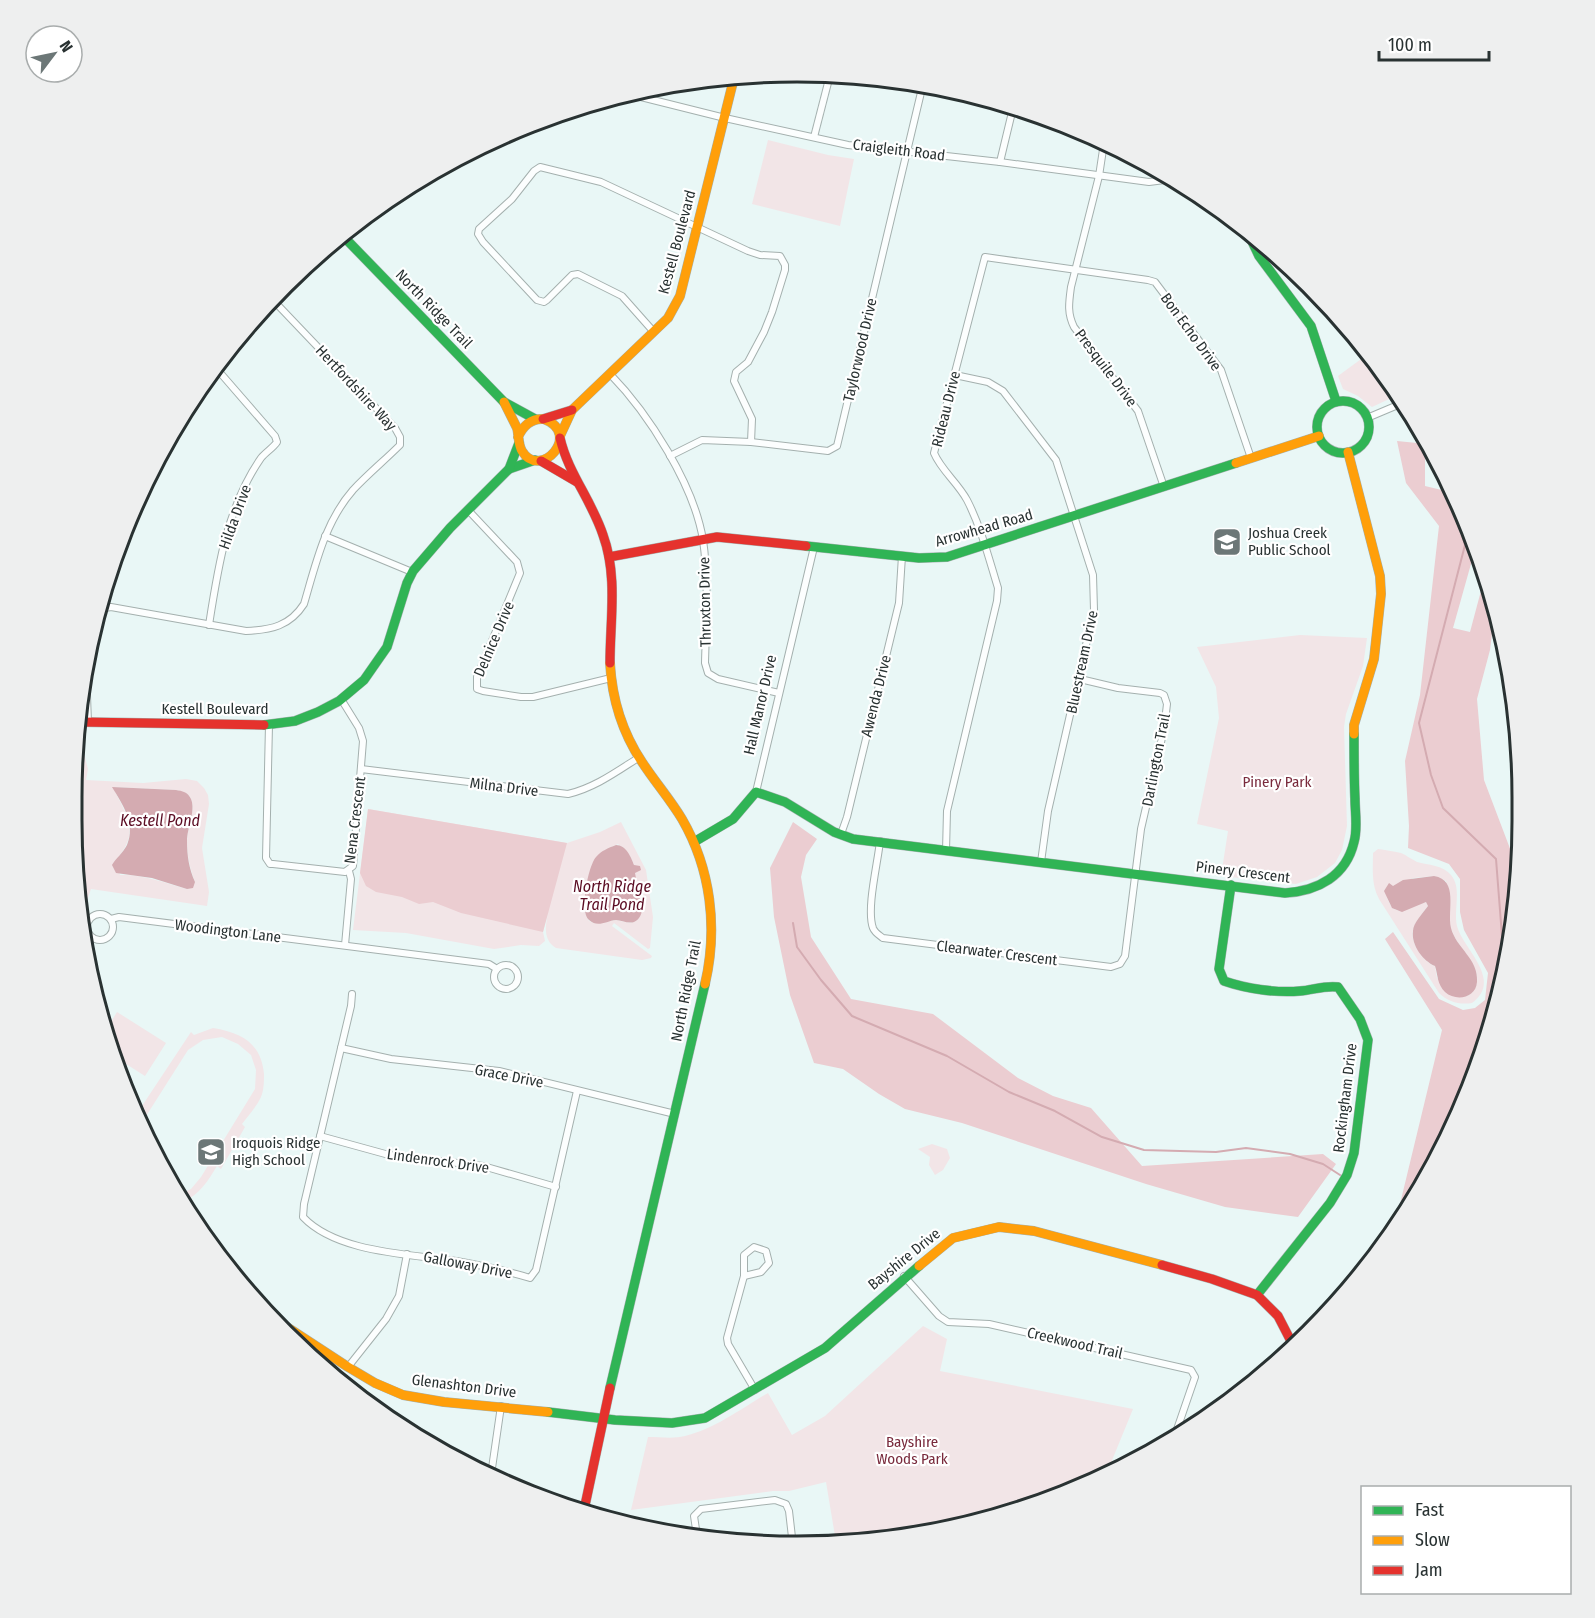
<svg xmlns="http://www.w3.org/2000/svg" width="1595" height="1618" font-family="'Fira Sans Condensed',sans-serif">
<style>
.green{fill:#f2e5e7;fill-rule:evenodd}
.forest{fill:#ebcdd1}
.water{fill:#d4abb1}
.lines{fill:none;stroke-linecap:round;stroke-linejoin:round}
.stream{stroke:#d4abb1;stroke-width:2}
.street-casing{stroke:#a4b0ae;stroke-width:8}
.fast-casing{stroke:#a4b0ae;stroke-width:10}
.slow-casing{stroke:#a4b0ae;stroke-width:10}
.jam-casing{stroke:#a4b0ae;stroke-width:10}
.street{stroke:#fcfefe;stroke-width:6}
.fast{stroke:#30b455;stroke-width:9}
.slow{stroke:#ff9f0a;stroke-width:9}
.jam{stroke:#e5322d;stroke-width:9}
.labels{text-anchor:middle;stroke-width:4.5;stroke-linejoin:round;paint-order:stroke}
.street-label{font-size:15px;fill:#293232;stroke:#fff}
.poi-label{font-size:15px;fill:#293232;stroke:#fff;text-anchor:start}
.park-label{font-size:15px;fill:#792a3c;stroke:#fff}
.water-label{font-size:16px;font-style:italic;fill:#5b0c23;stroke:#fff}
.rim{fill:none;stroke:#293232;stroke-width:3}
</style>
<rect width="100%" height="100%" fill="#e9f7f6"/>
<g class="green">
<polygon points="768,140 828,155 854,159 840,226 752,204"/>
<polygon points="1368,354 1400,394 1372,407 1358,396 1343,389 1338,376"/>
<polygon points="1300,635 1367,638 1363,666 1346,714 1344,727 1347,826 1342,850 1335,863 1317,877 1296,884 1221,876 1228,831 1197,824 1219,718 1216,687 1197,647"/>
<path d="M 79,734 L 88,769 L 86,780 L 143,783 L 186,779 L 197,781 L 204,788 L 208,795 L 209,804 L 202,848 L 209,892 L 207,906 L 91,889 L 85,906 L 81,910 L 72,820 ZM 113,787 L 176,790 C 182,792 188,792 191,799 C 196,811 187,828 187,841 C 187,855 190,869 195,882 L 187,889 C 165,883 143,874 120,875 L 115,861 C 141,832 127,817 113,787 Z"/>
<path d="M 368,809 L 567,843 L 600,832 L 621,822 L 646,870 L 653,917 L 650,948 L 648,949 L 614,923 L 612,926 L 652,956 L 651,958 L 642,960 L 556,948 C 542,939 546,925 548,912 L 543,932 L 545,941 L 539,946 L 521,945 L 494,949 L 406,933 L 353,930 ZM 618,844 L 630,856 L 634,865 L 635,879 L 642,911 L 638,919 L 631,923 L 616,920 L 594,923 L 589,921 L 584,910 L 592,864 L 605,850 Z"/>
<path d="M 1378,849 C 1385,850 1393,851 1401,853 C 1406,855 1411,859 1417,862 C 1428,865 1443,865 1451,875 C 1463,889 1452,913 1458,929 C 1465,950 1503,981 1472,1003 C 1460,1005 1448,1002 1439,993 L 1379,899 C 1371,884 1373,869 1373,853 ZM 1434,876 L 1446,881 C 1448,897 1447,914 1451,929 C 1458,951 1494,975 1468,996 L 1437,978 L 1435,966 C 1422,961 1408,940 1414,927 C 1417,919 1423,913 1428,906 L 1426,902 C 1407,906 1393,923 1386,893 L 1413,878 Z"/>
<polygon points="117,1012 166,1043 145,1076 115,1057 106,1030"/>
<path d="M 213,1028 C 242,1033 261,1043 264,1074 C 264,1081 264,1090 261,1097 C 257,1106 248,1116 242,1124 L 245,1127 L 221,1169 L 217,1166 C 208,1181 199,1195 183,1202 L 179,1195 L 191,1189 L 201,1177 L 255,1089 L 256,1070 L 251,1055 L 238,1044 L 222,1037 L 203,1040 L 188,1050 L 141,1124 L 136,1115 L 191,1032 L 194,1035 Z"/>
<polygon points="932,1144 947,1149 950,1158 943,1170 935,1175 929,1165 930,1157 918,1149"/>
<path d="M 923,1326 L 947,1339 L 940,1371 L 1133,1409 L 1106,1475 L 1075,1491 L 939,1532 L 836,1542 L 826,1482 L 789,1491 L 773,1491 L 631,1510 L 648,1437 C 661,1437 673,1439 685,1436 C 715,1429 742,1408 768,1393 L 792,1435 L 825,1416 Z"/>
</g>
<g class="forest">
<polygon points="1397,441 1427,444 1438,463 1425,456 1425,486 1450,492 1468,520 1476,546 1453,628 1470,632 1482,587 1487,585 1495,609 1490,650 1477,699 1484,780 1517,867 1509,962 1468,1098 1401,1223 1393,1233 1442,1030 1385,939 1393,932 1439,999 1463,1010 1475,1008 1485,1000 1488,973 1464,930 1460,912 1460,879 1449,864 1408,848 1409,826 1405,761 1420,695 1439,526 1406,483"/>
<polygon points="368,809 567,843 543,932 461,913 433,902 419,904 402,897 376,892 366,886 360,873"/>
<polygon points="793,822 817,839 806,855 801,877 811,937 851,999 933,1014 1018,1078 1053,1096 1091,1108 1142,1166 1323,1154 1336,1164 1298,1217 1225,1207 1146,1184 962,1123 905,1109 879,1094 843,1069 814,1063 790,995 774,917 770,868"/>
</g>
<g class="water">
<path d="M 112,787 L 176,790 C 182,791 188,792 191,799 C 196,811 187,828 187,841 C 187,855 189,869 195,882 L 193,888 L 187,889 L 152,878 L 116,873 L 112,865 C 116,858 123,853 127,845 C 136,824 123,805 112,787 Z"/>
<path d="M 616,845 C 626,845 631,857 634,865 L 640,866 L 641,870 L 635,873 L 642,911 C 641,915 639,920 634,922 C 628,924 621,920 616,920 C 606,921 598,928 589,920 C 579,912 588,866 596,857 C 601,851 608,848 616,845 Z"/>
<path d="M 1434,876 C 1459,880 1447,910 1451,928 C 1456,948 1479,959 1477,982 C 1476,998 1456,1002 1445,992 C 1437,984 1438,975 1435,966 C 1423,961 1411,945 1413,931 C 1413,923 1423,913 1428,906 L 1426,902 L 1402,912 L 1392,908 L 1384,891 L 1389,883 L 1393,886 L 1403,880 Z"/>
</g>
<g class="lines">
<g class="stream">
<polyline points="1412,418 1452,498 1465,545 1419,723 1431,775 1443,808 1496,859 1502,936 1509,963"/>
<polyline points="793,923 797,947 821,980 852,1016 947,1056 1009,1092 1055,1111 1102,1137 1144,1150 1216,1152 1246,1148 1290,1154 1323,1164 1340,1175"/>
</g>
<g class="street-casing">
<g id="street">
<polyline points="629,94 725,118 848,145 1000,162 1149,182 1172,179"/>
<polyline points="814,137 830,75"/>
<path d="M 1104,143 L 1099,176 L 1071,287 C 1069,302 1067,313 1074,327 L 1138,411 L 1164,487"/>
<polyline points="1000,162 1013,108"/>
<polyline points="653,331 622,296 578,274 572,275 547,300 544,302 537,300 483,242 478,234 479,229 512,199 534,171 540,167 601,182 748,251 760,255 780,256 785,265 785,270 772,312 764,332 748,362 736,372 734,381 752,419 751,442"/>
<path d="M 610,374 C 649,414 694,485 703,540 C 709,581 706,622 705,663 L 708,673 L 718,679 L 779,693"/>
<polyline points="955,375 988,382 1003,391 1056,460 1093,575 1094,610 1048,811 1041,862"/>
<polyline points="1367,418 1405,402"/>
<polyline points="670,456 702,440 751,442 828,451 837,446 923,84"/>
<polyline points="468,510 517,562 520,573 477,677 477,689 483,691 521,697 533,697 611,678"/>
<polyline points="130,514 133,514 153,472"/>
<polyline points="325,536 412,572"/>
<path d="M 99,613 L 105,608 L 111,607 L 246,631 C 271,630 290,626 304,604 C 316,563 325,522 353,490 C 368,474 385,460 400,445 L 400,437 L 395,428 L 272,299"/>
<path d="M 209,625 C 218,567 227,507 261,458 C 266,452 273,448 277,442 L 275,436 L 216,368"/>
<polyline points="88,722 86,670 92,636"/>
<polyline points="269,725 266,858 270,864 273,864 345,872 353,866 363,741 359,728 341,699"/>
<path d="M 361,769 L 568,794 C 594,788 616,772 638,758"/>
<polyline points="756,792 814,547"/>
<polyline points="841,834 847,817 899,603 902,556"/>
<path d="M 880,841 C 878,862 866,909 873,928 C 875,933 879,935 883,938 L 1111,967 L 1120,964 L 1125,956 L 1141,829 L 1164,729 L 1167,704 L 1164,695 L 1160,693 L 1118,688 L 1080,679"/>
<path d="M 946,851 L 947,811 L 997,601 L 998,588 C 989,559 981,527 967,500 C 958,483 941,470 934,453 L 985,257 L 1148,280 L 1155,282 L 1221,370 L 1251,458"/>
<circle cx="100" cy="927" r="13"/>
<polyline points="111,919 119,917 489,964 497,969"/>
<polyline points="345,945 351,879 349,871"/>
<circle cx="506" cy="977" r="12"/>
<path d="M 352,994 L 351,1006 L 304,1204 L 303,1217 C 338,1254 414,1254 462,1262 C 484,1266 508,1271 530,1278 L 536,1270 L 577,1091"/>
<polyline points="341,1048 391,1059 499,1071 675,1114"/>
<polyline points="320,1136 389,1155 483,1166 556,1187"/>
<polygon points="754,1247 766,1251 769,1263 761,1272 744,1276 744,1255"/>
<polyline points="744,1276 727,1338 728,1344 755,1390"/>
<polyline points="904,1276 939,1316 948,1322 989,1324 1191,1370 1195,1377 1174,1438"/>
<polyline points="348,1367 386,1319 399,1296 407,1254"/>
<polyline points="491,1475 501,1406"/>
<polyline points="697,1536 694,1516 701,1509 775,1500 786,1504 789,1511 793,1546"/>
</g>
</g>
<g class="fast-casing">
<g id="fast">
<polyline points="1248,233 1259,256 1311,326 1336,401"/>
<polyline points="343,236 504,402 535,419"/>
<circle cx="1343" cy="427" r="26"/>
<polyline points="509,469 535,460"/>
<polyline points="806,546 919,558 947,557 1236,463"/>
<polyline points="264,725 295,721 318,712 339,701 364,680 387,647 407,583 413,571 450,528 509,469 519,443"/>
<path d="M 694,842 L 733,819 L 756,792 L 785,802 L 834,832 L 853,839 L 1285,893 C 1318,891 1346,876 1354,842 C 1358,829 1355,812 1355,799 C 1354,778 1354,756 1354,734"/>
<path d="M 1231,885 L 1219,969 L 1224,981 C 1247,989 1276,993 1300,991 C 1313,990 1325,985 1338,987 L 1360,1019 L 1368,1040 L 1354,1153 L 1347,1175 L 1330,1203 L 1257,1295"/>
<polyline points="610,1388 705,984"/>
<polyline points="548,1412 615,1420 672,1423 705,1418 825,1348 919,1266"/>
</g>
</g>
<g class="slow-casing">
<g id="slow">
<path d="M 504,402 L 517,428 C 519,435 518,445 522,451 C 540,481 583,434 544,419 C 531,418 523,426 518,437"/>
<polyline points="560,436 572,410 668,318 680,296 734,78"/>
<polyline points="1348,452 1380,576 1381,594 1374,659 1354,725 1354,734"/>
<polyline points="1236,463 1319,436"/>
<path d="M 610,663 C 612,699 622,732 642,762 C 655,782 670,799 682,819 C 711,869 718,928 705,984"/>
<polyline points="919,1266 953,1238 999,1227 1034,1231 1162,1265"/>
<polyline points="270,1316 348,1367 375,1383 403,1395 444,1402 548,1412"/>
</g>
</g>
<g class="jam-casing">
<g id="jam">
<polyline points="543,419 572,410"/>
<path d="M 560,438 C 568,473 592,501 603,535 C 618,576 610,620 610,663"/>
<polyline points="541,461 577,482"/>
<polyline points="609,557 717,537 806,546"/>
<polyline points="80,722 264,725"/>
<polyline points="1162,1265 1212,1279 1257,1295 1278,1316 1294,1347"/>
<polyline points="584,1510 610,1388"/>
</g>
</g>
<use href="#street" class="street"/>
<use href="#fast" class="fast"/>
<use href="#slow" class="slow"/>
<use href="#jam" class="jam"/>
</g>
<defs>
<g id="school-square" transform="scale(1.5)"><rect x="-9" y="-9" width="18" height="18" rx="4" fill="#6c7777" stroke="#fff"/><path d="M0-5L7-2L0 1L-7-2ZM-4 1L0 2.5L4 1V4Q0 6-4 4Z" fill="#fff"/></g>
</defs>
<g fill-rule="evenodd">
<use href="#school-square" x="1227" y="542"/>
<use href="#school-square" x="211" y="1152"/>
</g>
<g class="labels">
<g class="street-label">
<text transform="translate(899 150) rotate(7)" y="5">Craigleith Road</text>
<text transform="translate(677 242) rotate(-75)" y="5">Kestell Boulevard</text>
<text transform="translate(434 309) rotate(46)" y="5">North Ridge Trail</text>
<text transform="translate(1191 332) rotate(54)" y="5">Bon Echo Drive</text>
<text transform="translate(860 350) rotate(-77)" y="5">Taylorwood Drive</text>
<text transform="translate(1106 368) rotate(53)" y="5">Presquile Drive</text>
<text transform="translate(356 388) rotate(47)" y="5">Hertfordshire Way</text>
<text transform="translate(946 409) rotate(-76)" y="5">Rideau Drive</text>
<text transform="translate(235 517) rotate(-70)" y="5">Hilda Drive</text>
<text transform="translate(984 528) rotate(-16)" y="5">Arrowhead Road</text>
<text transform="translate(705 602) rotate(-91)" y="5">Thruxton Drive</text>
<text transform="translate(494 639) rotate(-67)" y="5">Delnice Drive</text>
<text transform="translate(1082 662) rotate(-78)" y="5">Bluestream Drive</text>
<text transform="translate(876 696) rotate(-76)" y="5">Awenda Drive</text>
<text transform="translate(760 705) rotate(-77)" y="5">Hall Manor Drive</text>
<text x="215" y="714">Kestell Boulevard</text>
<text transform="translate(1156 760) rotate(-79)" y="5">Darlington Trail</text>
<text transform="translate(504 787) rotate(7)" y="5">Milna Drive</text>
<text transform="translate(355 820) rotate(-83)" y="5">Nena Crescent</text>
<text transform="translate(1243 872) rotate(7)" y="5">Pinery Crescent</text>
<text transform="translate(228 931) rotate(7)" y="5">Woodington Lane</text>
<text transform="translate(997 953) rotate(7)" y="5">Clearwater Crescent</text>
<text transform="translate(686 991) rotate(-79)" y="5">North Ridge Trail</text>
<text transform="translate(509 1076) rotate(11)" y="5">Grace Drive</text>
<text transform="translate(1345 1098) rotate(-83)" y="5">Rockingham Drive</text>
<text transform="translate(438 1161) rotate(8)" y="5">Lindenrock Drive</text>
<text transform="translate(904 1259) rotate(-39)" y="5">Bayshire Drive</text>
<text transform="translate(468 1265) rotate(11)" y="5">Galloway Drive</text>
<text transform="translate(1075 1343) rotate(13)" y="5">Creekwood Trail</text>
<text transform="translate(464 1386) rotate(7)" y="5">Glenashton Drive</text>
</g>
<g class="poi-label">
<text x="1248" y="538">Joshua Creek<tspan x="1248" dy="17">Public School</tspan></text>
<text x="232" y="1148">Iroquois Ridge<tspan x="232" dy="17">High School</tspan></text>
</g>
<g class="park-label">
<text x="1277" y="787">Pinery Park</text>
<text x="912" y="1447">Bayshire<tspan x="912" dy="17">Woods Park</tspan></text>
</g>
<g class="water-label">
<text x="160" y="826">Kestell Pond</text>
<text x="612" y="892">North Ridge<tspan x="612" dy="18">Trail Pond</tspan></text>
</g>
</g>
<path d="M0 0H1595V1618H0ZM797 82H797A715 715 0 0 1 1512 797V821A715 715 0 0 1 797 1536H797A715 715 0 0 1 82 821V797A715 715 0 0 1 797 82Z" fill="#eeefef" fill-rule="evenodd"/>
<path class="rim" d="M797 82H797A715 715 0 0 1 1512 797V821A715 715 0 0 1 797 1536H797A715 715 0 0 1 82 821V797A715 715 0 0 1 797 82Z"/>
<rect x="1361" y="1486" width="210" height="108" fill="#ffffff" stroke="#a9adad" stroke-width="1.5"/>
<rect x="1373" y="1506" width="30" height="9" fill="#30b455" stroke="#a9adad" stroke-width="1.5"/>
<text x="1415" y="1516" font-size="18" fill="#293232">Fast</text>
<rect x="1373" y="1536" width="30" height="9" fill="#ff9f0a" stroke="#a9adad" stroke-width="1.5"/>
<text x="1415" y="1546" font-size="18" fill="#293232">Slow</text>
<rect x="1373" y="1566" width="30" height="9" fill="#e5322d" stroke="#a9adad" stroke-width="1.5"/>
<text x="1415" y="1576" font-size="18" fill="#293232">Jam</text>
<g transform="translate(54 54) rotate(58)"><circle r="28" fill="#ffffff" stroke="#a9adad" stroke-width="1.5"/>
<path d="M0-4.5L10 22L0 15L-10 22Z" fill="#6c7777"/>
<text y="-9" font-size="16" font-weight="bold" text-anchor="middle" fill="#293232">N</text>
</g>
<path d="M1379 51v9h110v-9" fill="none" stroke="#293232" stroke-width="3"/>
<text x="1388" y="51" font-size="18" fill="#293232" stroke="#ffffff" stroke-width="4.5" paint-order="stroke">100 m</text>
</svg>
